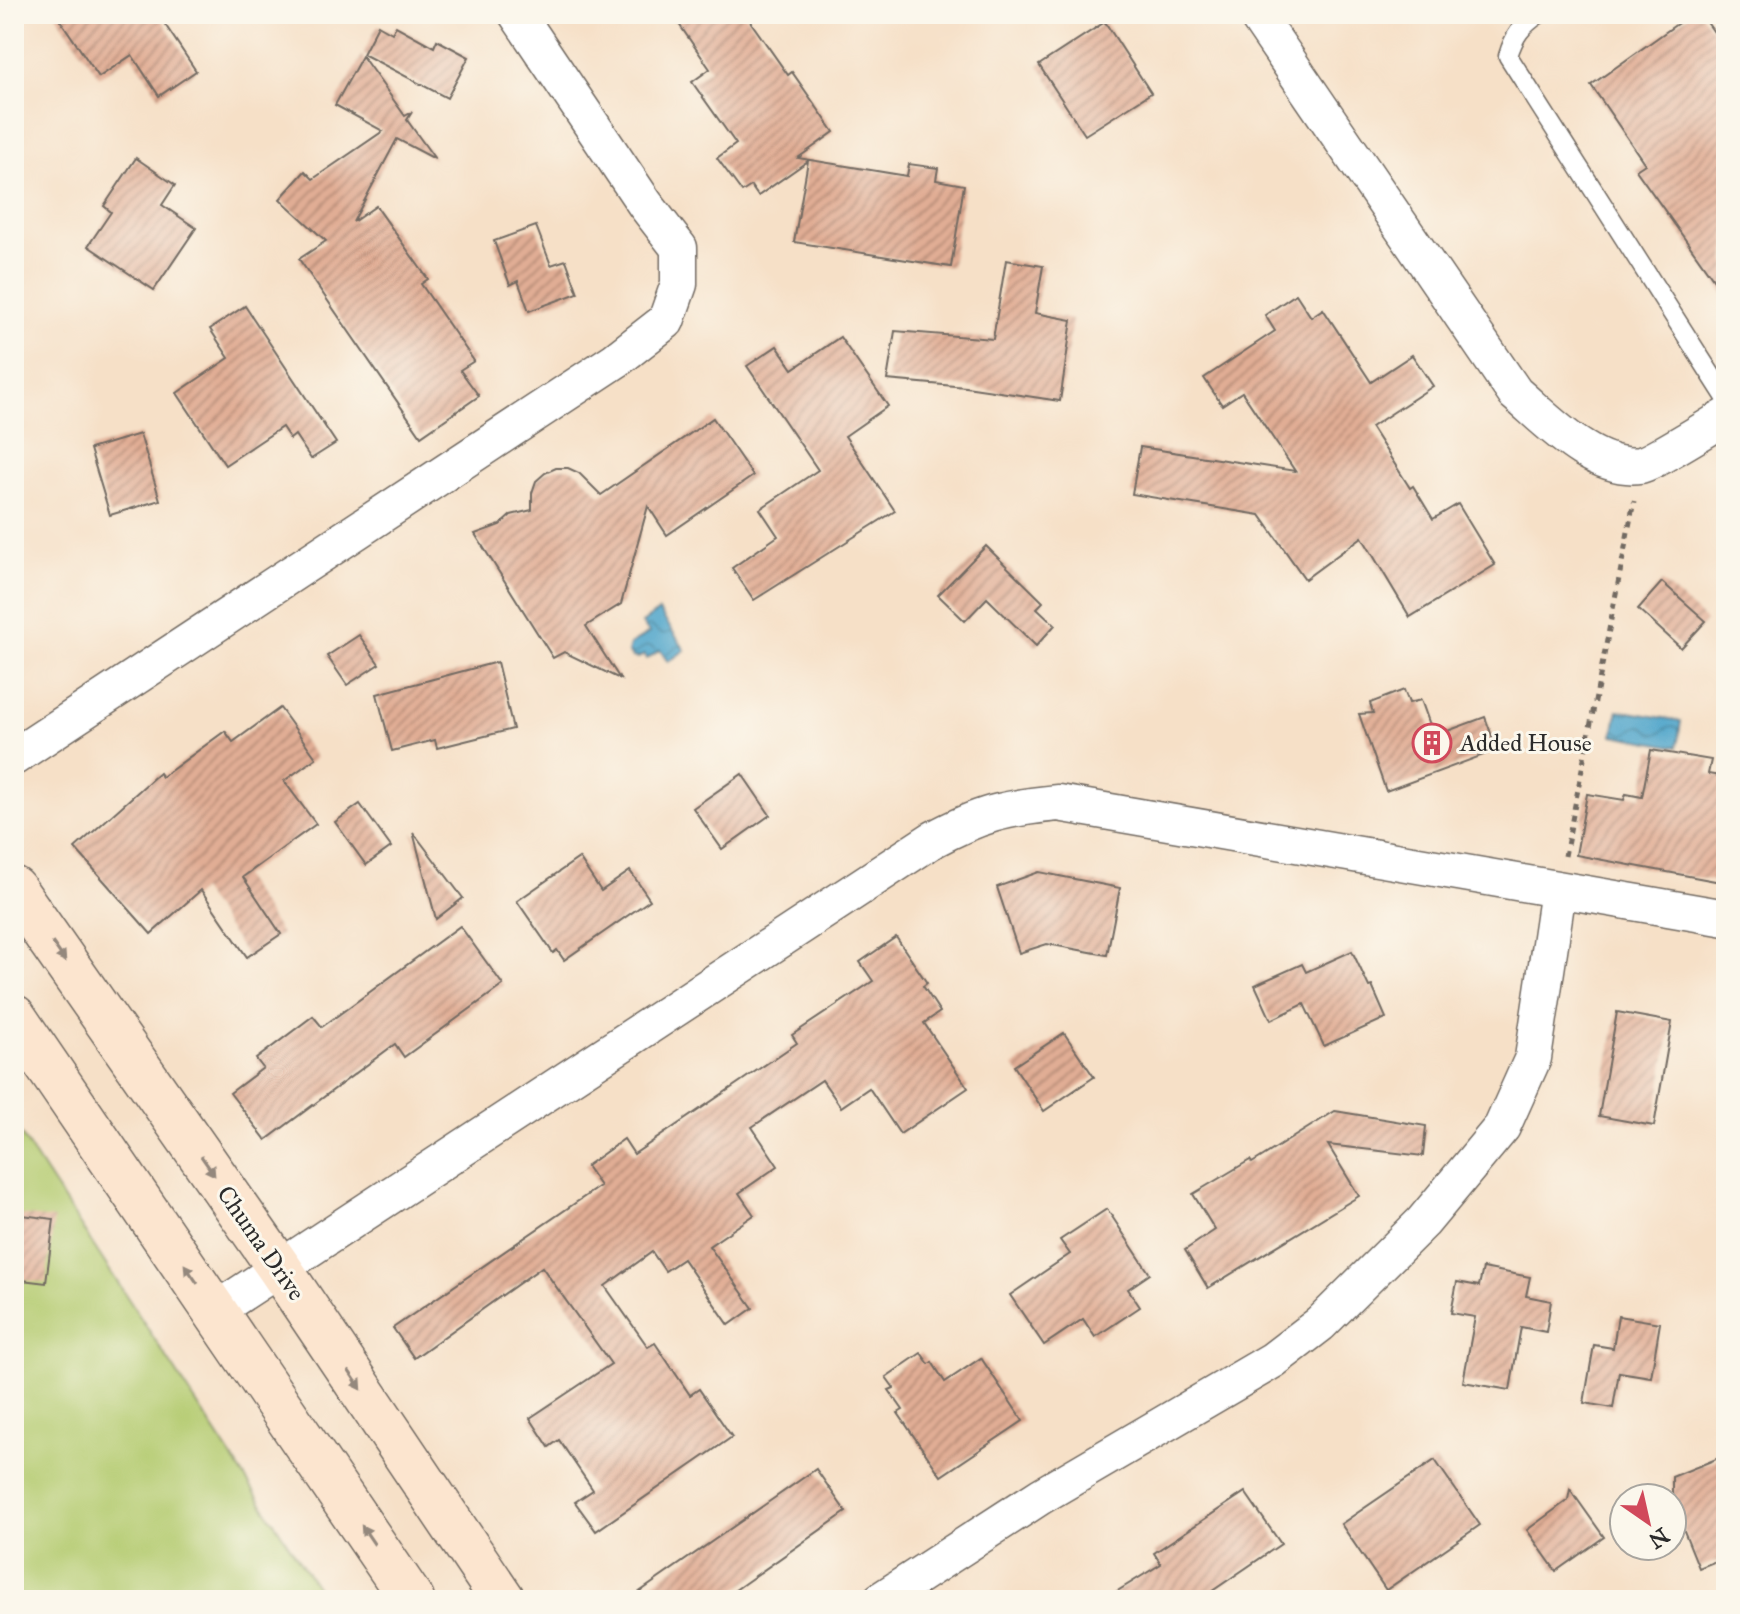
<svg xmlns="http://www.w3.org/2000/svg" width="1740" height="1614" font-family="'IM FELL Great Primer',serif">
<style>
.grass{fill:#b4cb70;stroke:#707b4e;stroke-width:2}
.water{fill:url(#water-waves);stroke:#3c687a;stroke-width:2}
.building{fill:url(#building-hatch)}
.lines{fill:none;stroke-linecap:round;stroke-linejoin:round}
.lane-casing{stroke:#726a62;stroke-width:21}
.street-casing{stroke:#726a62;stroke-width:39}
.secondary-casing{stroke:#726a62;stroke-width:47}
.path{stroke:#726a62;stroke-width:5;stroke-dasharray:6 6;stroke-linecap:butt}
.lane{stroke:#fff;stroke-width:18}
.street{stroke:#fff;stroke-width:36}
.secondary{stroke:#fce5cf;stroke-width:44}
.oneway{fill:#94887d}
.labels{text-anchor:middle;stroke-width:6;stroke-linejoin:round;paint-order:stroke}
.poi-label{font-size:24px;fill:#2b2b2b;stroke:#fbf7ec;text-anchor:start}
.street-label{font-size:24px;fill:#2b2b2b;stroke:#fbf7ec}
</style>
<defs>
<pattern id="water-waves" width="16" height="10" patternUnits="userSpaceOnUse" patternTransform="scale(2)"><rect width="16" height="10" fill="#4da4ca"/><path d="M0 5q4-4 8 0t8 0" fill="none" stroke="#4086a4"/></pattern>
<pattern id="building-hatch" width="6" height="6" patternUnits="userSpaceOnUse" patternTransform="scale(2)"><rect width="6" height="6" fill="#e1ad94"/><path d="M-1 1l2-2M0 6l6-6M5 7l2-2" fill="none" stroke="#b78d79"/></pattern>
</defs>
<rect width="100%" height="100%" fill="#fbf7ec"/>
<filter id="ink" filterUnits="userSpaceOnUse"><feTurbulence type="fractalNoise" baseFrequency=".0125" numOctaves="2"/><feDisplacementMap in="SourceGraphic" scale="16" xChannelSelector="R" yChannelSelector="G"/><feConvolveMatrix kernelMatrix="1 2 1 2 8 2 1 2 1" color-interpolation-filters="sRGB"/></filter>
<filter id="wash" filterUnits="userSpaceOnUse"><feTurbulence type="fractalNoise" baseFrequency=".006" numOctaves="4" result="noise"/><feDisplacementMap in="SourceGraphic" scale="32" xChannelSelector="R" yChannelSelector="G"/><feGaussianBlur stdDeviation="1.8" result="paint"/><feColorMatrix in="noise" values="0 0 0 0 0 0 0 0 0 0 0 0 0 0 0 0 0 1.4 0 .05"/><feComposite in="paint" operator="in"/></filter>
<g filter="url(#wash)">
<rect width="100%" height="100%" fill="#f6e0c7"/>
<polygon class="grass" points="14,1124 325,1600 14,1600"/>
<g class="water">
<polygon points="659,611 685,650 668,662 660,650 647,659 644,655 638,658 632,657 628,652 630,645 649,633 642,623"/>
<polygon points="1618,710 1681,721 1677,747 1613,735"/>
</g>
<g id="blocks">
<g class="building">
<polygon points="56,14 158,14 196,71 159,96 132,55 99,77"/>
<polygon points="672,14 745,14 788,75 792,72 834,132 798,158 907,176 909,164 938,168 936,180 964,185 951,267 794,242 808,161 758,196 751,186 742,192 717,158 736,144 692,82 710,69"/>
<polygon points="1691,14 1701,14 1726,49 1726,297 1636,170 1645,164 1591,85"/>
<polygon points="1105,22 1151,93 1085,135 1039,65"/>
<polygon points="378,25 392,33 396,26 434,47 437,40 469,57 447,98 363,54"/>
<polygon points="362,56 405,116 412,112 407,120 435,159 397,139 353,222 376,206 428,279 421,284 474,361 460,370 479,396 421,436 299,259 326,241 280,199 305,171 313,179 383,131 335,105"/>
<polygon points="136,158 175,185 162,205 196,228 154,290 88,246 111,212 104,206"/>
<polygon points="536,226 551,265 566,260 578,293 529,311 518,281 510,285 494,241"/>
<polygon points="1006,260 1043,266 1035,313 1072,320 1060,401 966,387 887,380 895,331 993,339"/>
<polygon points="1296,294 1311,317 1323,309 1371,382 1412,355 1433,386 1371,427 1410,488 1413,486 1433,519 1458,504 1495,565 1410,617 1362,537 1305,579 1260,515 1132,494 1140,447 1295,471 1242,392 1222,405 1204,378 1275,331 1265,315"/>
<polygon points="245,306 336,443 311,459 295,435 290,439 282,427 225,465 177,393 229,358 210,329"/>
<polygon points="840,337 888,406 845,436 895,511 754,600 732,568 778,536 760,509 818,470 747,366 777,346 793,369"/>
<polygon points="713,418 753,476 667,535 648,506 621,604 586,626 620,679 564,652 553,658 475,534 500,525 511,515 532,510 532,493 536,481 545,473 556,468 568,468 579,473 601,495"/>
<polygon points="140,434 160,500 110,515 90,449"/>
<polygon points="986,546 1043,602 1037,608 1055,625 1036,646 987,598 965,621 938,595"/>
<polygon points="1662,582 1706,621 1681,648 1638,609"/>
<polygon points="359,635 379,664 347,685 327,656"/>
<polygon points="497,662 513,729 437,748 435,740 392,751 377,694"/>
<polygon points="1404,690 1409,703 1421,700 1434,736 1485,717 1497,750 1386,791 1359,714 1373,713 1370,703"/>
<polygon points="280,708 316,758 284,781 316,824 243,877 281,934 247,957 201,890 151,934 75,848 159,773 162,777 225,731 233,742"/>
<polygon points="1651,750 1711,760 1708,774 1726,777 1726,883 1576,855 1587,794 1624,800 1626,794 1642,797"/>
<polygon points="742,774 770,815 722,849 693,808"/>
<polygon points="360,804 391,847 366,865 335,822"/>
<polygon points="413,832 463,898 436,919"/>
<polygon points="579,858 601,891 630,871 650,900 564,960 557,950 553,953 517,901"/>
<polygon points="1039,872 1120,888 1107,955 1047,944 1019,953 997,887"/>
<polygon points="460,926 503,985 404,1057 395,1044 266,1140 230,1093 263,1068 256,1059 313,1016 322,1027"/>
<polygon points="896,937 927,983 923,986 940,1012 924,1023 968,1088 900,1134 869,1088 841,1107 822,1080 752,1127 778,1166 739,1193 754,1215 709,1246 753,1308 729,1325 683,1259 665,1271 652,1252 605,1286 648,1347 655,1343 690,1395 699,1389 732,1437 596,1531 575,1502 593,1490 559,1440 549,1447 530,1418 611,1364 542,1267 414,1358 393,1328 600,1186 586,1166 624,1139 634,1154 797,1043 792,1035 873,981 860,962"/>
<polygon points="1352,951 1369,987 1372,986 1386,1018 1324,1046 1304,1004 1271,1020 1255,985 1302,964 1306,972"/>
<polygon points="1617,1012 1672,1022 1654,1126 1599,1116"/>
<polygon points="1064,1033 1094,1077 1044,1111 1014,1066"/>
<polygon points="1335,1111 1426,1126 1423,1156 1328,1145 1359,1196 1208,1288 1185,1250 1215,1230 1193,1194 1250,1160 1252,1163"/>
<polygon points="1107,1209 1150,1274 1128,1289 1140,1307 1095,1337 1083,1319 1044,1345 1010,1295 1070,1254 1060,1240"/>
<polygon points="14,1214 54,1219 46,1283 14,1279"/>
<polygon points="1483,1268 1530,1277 1526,1296 1551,1301 1546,1332 1521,1327 1510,1390 1463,1382 1475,1317 1451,1313 1457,1282 1479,1286"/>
<polygon points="1618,1316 1660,1323 1651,1377 1619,1372 1613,1408 1584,1403 1594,1345 1613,1348"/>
<polygon points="921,1353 929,1364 932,1362 945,1382 981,1358 1023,1421 941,1476 898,1413 903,1410 889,1390 894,1388 886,1377"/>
<polygon points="1726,1455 1726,1557 1699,1568 1672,1501 1672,1477"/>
<polygon points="1435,1460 1480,1525 1386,1590 1341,1524"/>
<polygon points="816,1469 846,1512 721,1600 628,1600"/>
<polygon points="1570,1489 1604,1537 1556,1571 1527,1530 1568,1500"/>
<polygon points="1245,1492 1281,1544 1199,1600 1103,1600 1161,1564 1154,1553"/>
</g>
</g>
</g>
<g filter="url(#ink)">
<use href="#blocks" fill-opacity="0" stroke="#726a62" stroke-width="2"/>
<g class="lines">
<g class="lane-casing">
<path id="lane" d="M 1539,14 C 1521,26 1514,36 1508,56 L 1726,398"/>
</g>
<g class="street-casing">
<g id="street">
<path d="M 1256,14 L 1515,393 C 1547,420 1593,471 1640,465 C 1652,463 1710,426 1726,417"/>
<polyline points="14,757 616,360 666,321 679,284 679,248 645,204 517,14"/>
<path d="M 216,1310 L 932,840 C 980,814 1005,808 1058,803 L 1726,918"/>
<polyline points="881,1600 1041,1496 1273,1360 1320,1324 1423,1222 1502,1127 1533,1058 1558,890"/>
</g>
</g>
<g class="secondary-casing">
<g id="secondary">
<polyline points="14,889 280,1269 503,1600"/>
<polyline points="14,1017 412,1600"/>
</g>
</g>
<polyline class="path" points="1565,856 1634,501"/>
<use href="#lane" class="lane"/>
<use href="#street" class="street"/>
<use href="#secondary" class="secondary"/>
</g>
<defs><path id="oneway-solid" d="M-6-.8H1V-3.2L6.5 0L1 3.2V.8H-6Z" transform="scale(2)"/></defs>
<g class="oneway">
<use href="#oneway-solid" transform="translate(59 952) rotate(55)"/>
<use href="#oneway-solid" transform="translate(208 1166) rotate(55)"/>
<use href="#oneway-solid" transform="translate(191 1274) rotate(-125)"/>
<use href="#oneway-solid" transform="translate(355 1380) rotate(56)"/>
<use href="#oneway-solid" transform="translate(368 1535) rotate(-124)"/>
</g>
</g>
<defs>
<g id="building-ring" transform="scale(2)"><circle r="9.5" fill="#fbf7ec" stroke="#d1495b" stroke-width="1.5"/><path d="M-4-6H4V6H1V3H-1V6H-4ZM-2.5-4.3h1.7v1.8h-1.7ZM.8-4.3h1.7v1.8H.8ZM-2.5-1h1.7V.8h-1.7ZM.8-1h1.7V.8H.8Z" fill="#d1495b"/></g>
</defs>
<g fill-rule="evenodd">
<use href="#building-ring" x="1432" y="743"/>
</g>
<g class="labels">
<g class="poi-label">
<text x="1460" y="751">Added House</text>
</g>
<g class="street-label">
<text transform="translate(261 1243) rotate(55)" y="8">Chuma Drive</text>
</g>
</g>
<rect width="1740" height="1614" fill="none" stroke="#fbf7ec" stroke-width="48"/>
<g transform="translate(1648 1522) rotate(146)"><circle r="38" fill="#fbf7ec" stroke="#a8a59f" stroke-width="2"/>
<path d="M0-6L14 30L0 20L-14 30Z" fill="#d1495b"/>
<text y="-12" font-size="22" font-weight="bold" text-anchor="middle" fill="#2b2b2b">N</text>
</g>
</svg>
